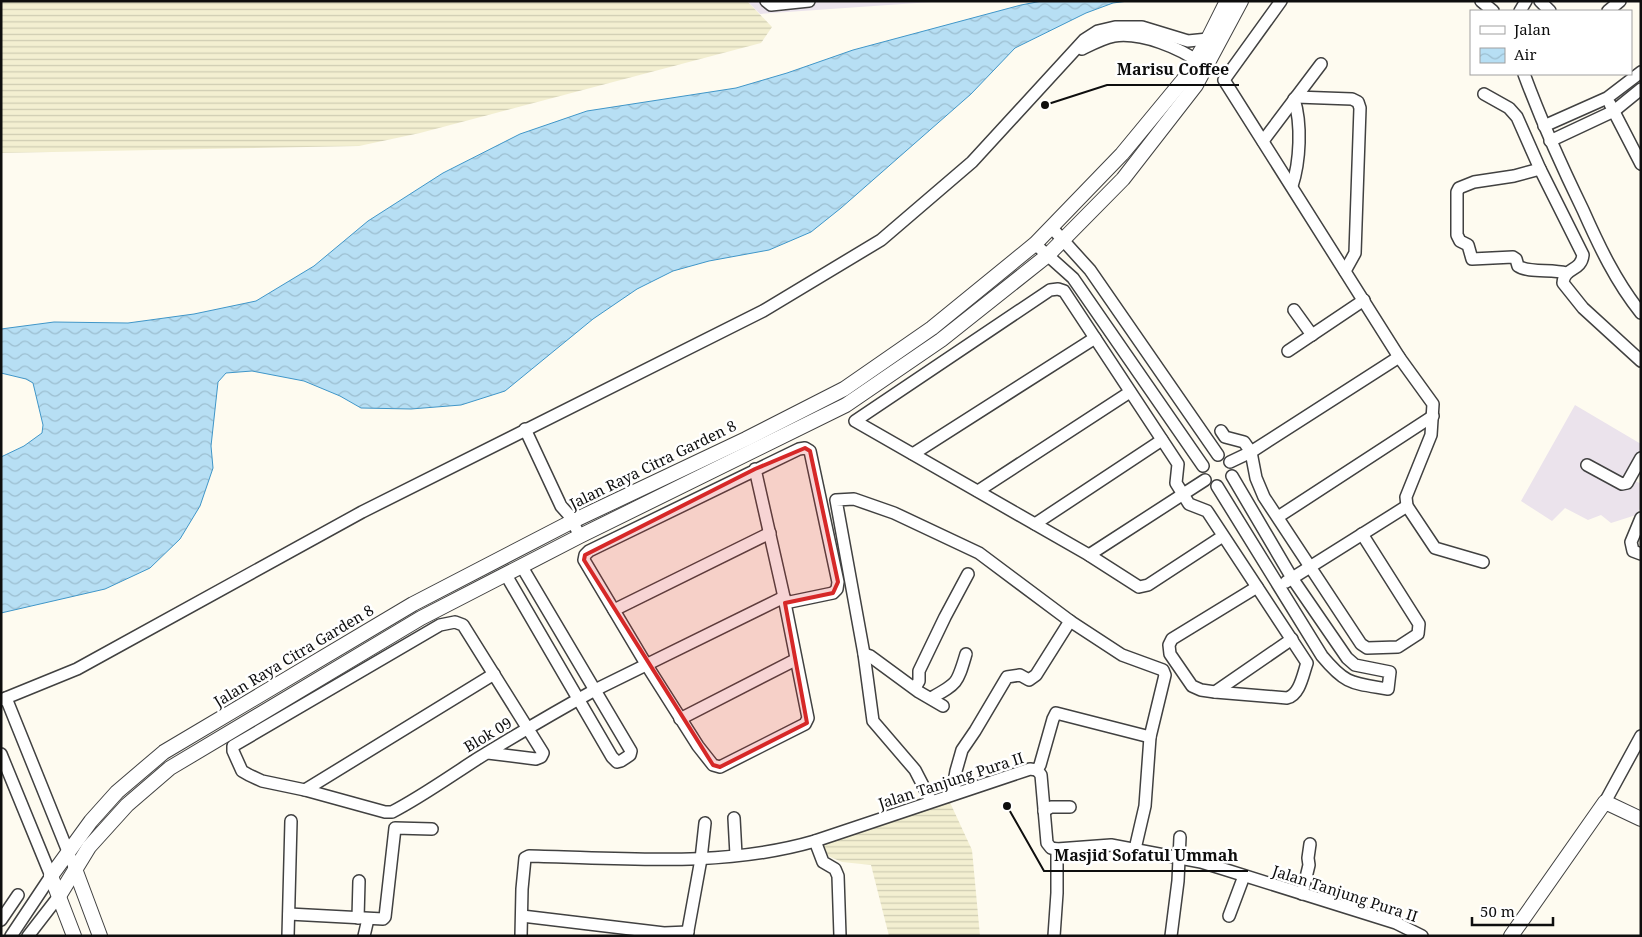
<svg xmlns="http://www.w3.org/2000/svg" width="1642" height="937" font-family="'Noto Serif',serif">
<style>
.industrial{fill:#ebe3ec}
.farmland{fill:url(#farmland-rules)}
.water{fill:url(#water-waves);stroke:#4096c8}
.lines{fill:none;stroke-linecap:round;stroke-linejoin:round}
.minor-casing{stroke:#414141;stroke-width:14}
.tertiary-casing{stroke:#414141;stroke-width:16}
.minor{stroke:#fff;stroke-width:11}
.tertiary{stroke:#fff;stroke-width:14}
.marked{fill:#d62828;fill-opacity:0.2;stroke:#d62828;stroke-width:4;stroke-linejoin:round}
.labels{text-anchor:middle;stroke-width:5;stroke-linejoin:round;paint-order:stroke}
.street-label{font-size:15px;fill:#0e0e0e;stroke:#fff}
.leader{fill:none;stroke:#0e0e0e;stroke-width:2}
.callout-dot{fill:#0e0e0e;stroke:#fff;stroke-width:2}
.callout-label{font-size:16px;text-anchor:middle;font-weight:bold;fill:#0e0e0e;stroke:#fff;stroke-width:5;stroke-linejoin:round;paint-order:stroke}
</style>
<defs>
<pattern id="farmland-rules" width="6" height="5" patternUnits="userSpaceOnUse" patternTransform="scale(1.25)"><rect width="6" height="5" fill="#f3efd1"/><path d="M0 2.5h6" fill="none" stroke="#cfccb2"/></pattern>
<pattern id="water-waves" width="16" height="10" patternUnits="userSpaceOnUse" patternTransform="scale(1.25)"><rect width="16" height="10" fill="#b7dff4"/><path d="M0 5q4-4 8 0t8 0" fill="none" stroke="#9cbed0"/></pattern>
</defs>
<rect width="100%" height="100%" fill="#fefbf0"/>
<g class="industrial">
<polygon points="747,1 946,1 760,14"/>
<polygon points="1575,405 1641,444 1641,449 1627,476 1641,484 1641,507 1636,515 1611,523 1601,515 1588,520 1565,508 1552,521 1521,501"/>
</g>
<g class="farmland">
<polygon points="1,1 747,1 772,27 761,43 420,133 359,146 1,153"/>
<polygon points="947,796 972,850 980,936 889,936 871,865 842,862 828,856 822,840"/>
</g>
<polygon class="water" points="1042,1 1128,1 1113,3 1086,13 1015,48 971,94 841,208 811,232 769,250 709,261 673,271 637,289 593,319 505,391 461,405 411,409 361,408 340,396 304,381 252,371 226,373 218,382 211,446 213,468 200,506 180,539 150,568 105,589 1,613 1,457 24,446 42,433 43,425 33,383 26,379 1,373 1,329 54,322 128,323 194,314 256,301 314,266 368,221 443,173 520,134 587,111 736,88 787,73 853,50 1021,5"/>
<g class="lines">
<g class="minor-casing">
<g id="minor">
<polyline points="766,1 771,5 809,1"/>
<polyline points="1281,1 1224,80 1399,357 1433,404 1431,435 1406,497 1407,506 1435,548 1483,562"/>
<polyline points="1481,1 1493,11"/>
<polyline points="1540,1 1550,11"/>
<polyline points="1520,11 1526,1"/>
<polyline points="1608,11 1620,1"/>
<path d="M 1082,49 C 1092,44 1103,38 1114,36 C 1142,32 1180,48 1202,64"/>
<path d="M 1524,74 C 1541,120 1561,165 1583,210 C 1599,246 1616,282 1641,313"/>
<path d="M 1484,94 L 1509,108 L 1517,117 L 1540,169 L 1583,255 C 1581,272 1564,267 1563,283 L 1583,308 L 1641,361"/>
<polyline points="1296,97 1352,99 1358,102 1360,108 1355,253 1345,271"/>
<polyline points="1610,104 1641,164"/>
<polyline points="1544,126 1607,98 1641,72"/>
<polyline points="1263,141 1321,64"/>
<polyline points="1550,141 1614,111 1641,89"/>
<path d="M 1540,169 L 1514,176 L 1474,182 L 1459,188 L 1457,192 L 1457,235 L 1460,241 L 1468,245 L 1472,259 L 1513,257 L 1516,259 L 1518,266 C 1528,273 1552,269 1566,273"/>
<path d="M 1292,186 C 1300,162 1302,124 1294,99"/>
<polyline points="1052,228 1090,270 1218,455"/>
<polyline points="1035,244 1073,278 1203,466"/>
<polyline points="1294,310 1312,335"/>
<polyline points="1288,351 1364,300"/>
<polyline points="525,429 561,506 569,515 580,536"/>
<polyline points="1221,431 1225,437 1244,442 1251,452 1256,478 1264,497 1361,644 1367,648 1398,647 1418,634 1419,624 1362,534"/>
<polyline points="913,454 1095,338"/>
<polyline points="1230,462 1251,452 1399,357"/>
<polyline points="1587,465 1622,484 1627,483 1641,458"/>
<polyline points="755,469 784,597 785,603 808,718 805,724 720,767 713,765 698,746 646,664 584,560 585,555 589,551 799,449 805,448 810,451 838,582 837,589 833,593 785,603"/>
<path d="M 1217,486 L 1322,656 C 1346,685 1352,683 1388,689 L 1390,672 L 1355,665 L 1347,658 L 1292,578 L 1232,476"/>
<polyline points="978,491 1130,392"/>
<polyline points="1278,517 1433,416"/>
<polyline points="1641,518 1631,542 1633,551 1641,554"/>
<polyline points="1035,524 1162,440"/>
<polyline points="1089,555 1205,480"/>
<polyline points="506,575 612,757 617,762 621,761 630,755 631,751 522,567"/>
<polyline points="1286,582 1407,506"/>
<polyline points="1257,587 1172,639 1169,645 1170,654 1192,686 1201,690 1215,692 1292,639"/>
<polyline points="614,610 770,533"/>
<polyline points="864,654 870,656 919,692 943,706"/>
<polyline points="915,688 919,681 919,671 945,617 968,574"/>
<path d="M 1215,692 L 1287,698 C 1300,695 1303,674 1307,663 L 1207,511 L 1189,504 L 1176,483 L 1178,464 L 1064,291 L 1058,289 L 1050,290 L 855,421 L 1089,555 L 1139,587 L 1148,585 L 1223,536"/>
<polyline points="6,698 75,869"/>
<path d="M 931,698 C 958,683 957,684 966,654"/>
<polyline points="1,700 77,669 362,512 763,311 881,240 972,162 1084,40 1098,31 1115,27 1142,27 1188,41 1208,39"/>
<polyline points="680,719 795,660"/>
<path d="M 488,753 L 536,759 L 541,757 L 543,753 L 463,625 L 455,622 L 440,625 L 233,746 L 233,751 L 242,771 L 249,775 L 262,781 L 305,790 L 385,812 L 392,812 C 421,797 449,777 477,759 C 516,735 555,712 595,690 L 784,597"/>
<polyline points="1,754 51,876 11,936"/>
<polyline points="1037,770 1041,775 1047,843 1051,848 1057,849 1111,845 1201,862 1396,923 1422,936"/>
<polyline points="1037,770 1040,765 1053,719 1056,713 1150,737"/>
<polyline points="305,790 494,674"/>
<polyline points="956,793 954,782 956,771 962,750 975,731 1007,677 1020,675 1029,680 1036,675 1070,621"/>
<polyline points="931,801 915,770 873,721 864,654 836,500 854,499 894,513 979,553 1070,621 1122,655 1163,670 1165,675 1150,737 1145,806 1135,849"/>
<polyline points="1605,802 1641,736"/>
<polyline points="1044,811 1051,807 1070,807"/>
<polyline points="734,818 736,855"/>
<polyline points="815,841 823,862 835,869 838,876 840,936"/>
<polyline points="1302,894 1309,865 1308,858 1310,844"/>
<polyline points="289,914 383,919 385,917 395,828 432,829"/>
<polyline points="522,916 664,933 688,932"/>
<polyline points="1229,916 1244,876"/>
<polyline points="358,918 359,881"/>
<polyline points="1,920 18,895"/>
<polyline points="28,936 59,896"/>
<polyline points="288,936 291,821"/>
<polyline points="364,936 368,919"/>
<path d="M 521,936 L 522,889 L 525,858 L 529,856 C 624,858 722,868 815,841 L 1030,769 L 1037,770"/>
<polyline points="687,936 701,859 705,823"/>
<polyline points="1054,936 1057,893 1057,849"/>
<polyline points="1171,936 1178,881 1180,837"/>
</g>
</g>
<g class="tertiary-casing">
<g id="tertiary">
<polyline points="75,869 100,936"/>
<polyline points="59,896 89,847 127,805 170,768 421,618 580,536 846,405 941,340 1048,255 1123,179 1196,85 1241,1"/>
<polyline points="74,936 51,876 91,821 117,792 164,752 413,604 573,521 746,439 844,389 932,328 1035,244 1122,154 1184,79 1208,39 1227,1"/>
<polyline points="1511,936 1605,802 1641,819"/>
</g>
</g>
<use href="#minor" class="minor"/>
<use href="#tertiary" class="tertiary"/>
</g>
<path class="marked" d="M 805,448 L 810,451 L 838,582 L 833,593 L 785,603 L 807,723 L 720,767 L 713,765 L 584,560 L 585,555 L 755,469 Z"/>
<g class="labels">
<g class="street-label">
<text transform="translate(653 465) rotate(-26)" y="5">Jalan Raya Citra Garden 8</text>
<text transform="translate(294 656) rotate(-31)" y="5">Jalan Raya Citra Garden 8</text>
<text transform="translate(488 735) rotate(-31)" y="5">Blok 09</text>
<text transform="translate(951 781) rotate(-18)" y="5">Jalan Tanjung Pura II</text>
<text transform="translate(1345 894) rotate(18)" y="5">Jalan Tanjung Pura II</text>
</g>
</g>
<path class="leader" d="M1045 105L1107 85H1239M1007 806L1044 871H1248"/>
<g class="callout-dot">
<circle cx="1045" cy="105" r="5"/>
<circle cx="1007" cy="806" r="5"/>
</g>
<g class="callout-label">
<text x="1173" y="75">Marisu Coffee</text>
<text x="1146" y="861">Masjid Sofatul Ummah</text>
</g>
<rect width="1642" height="937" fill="none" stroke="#0e0e0e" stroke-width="5"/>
<rect x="1470" y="10" width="162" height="65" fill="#ffffff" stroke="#9f9f9f"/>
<rect x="1480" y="26" width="25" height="8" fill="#ffffff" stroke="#9f9f9f"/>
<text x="1514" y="35" font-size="15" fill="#0e0e0e">Jalan</text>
<rect x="1480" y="48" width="25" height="15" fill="url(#water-waves)" stroke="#9f9f9f"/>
<text x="1514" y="60" font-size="15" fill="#0e0e0e">Air</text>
<path d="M1472 917v8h81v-8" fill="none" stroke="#0e0e0e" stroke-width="2.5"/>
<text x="1480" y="917" font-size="15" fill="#0e0e0e" stroke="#ffffff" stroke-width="4" paint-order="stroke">50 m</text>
</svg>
